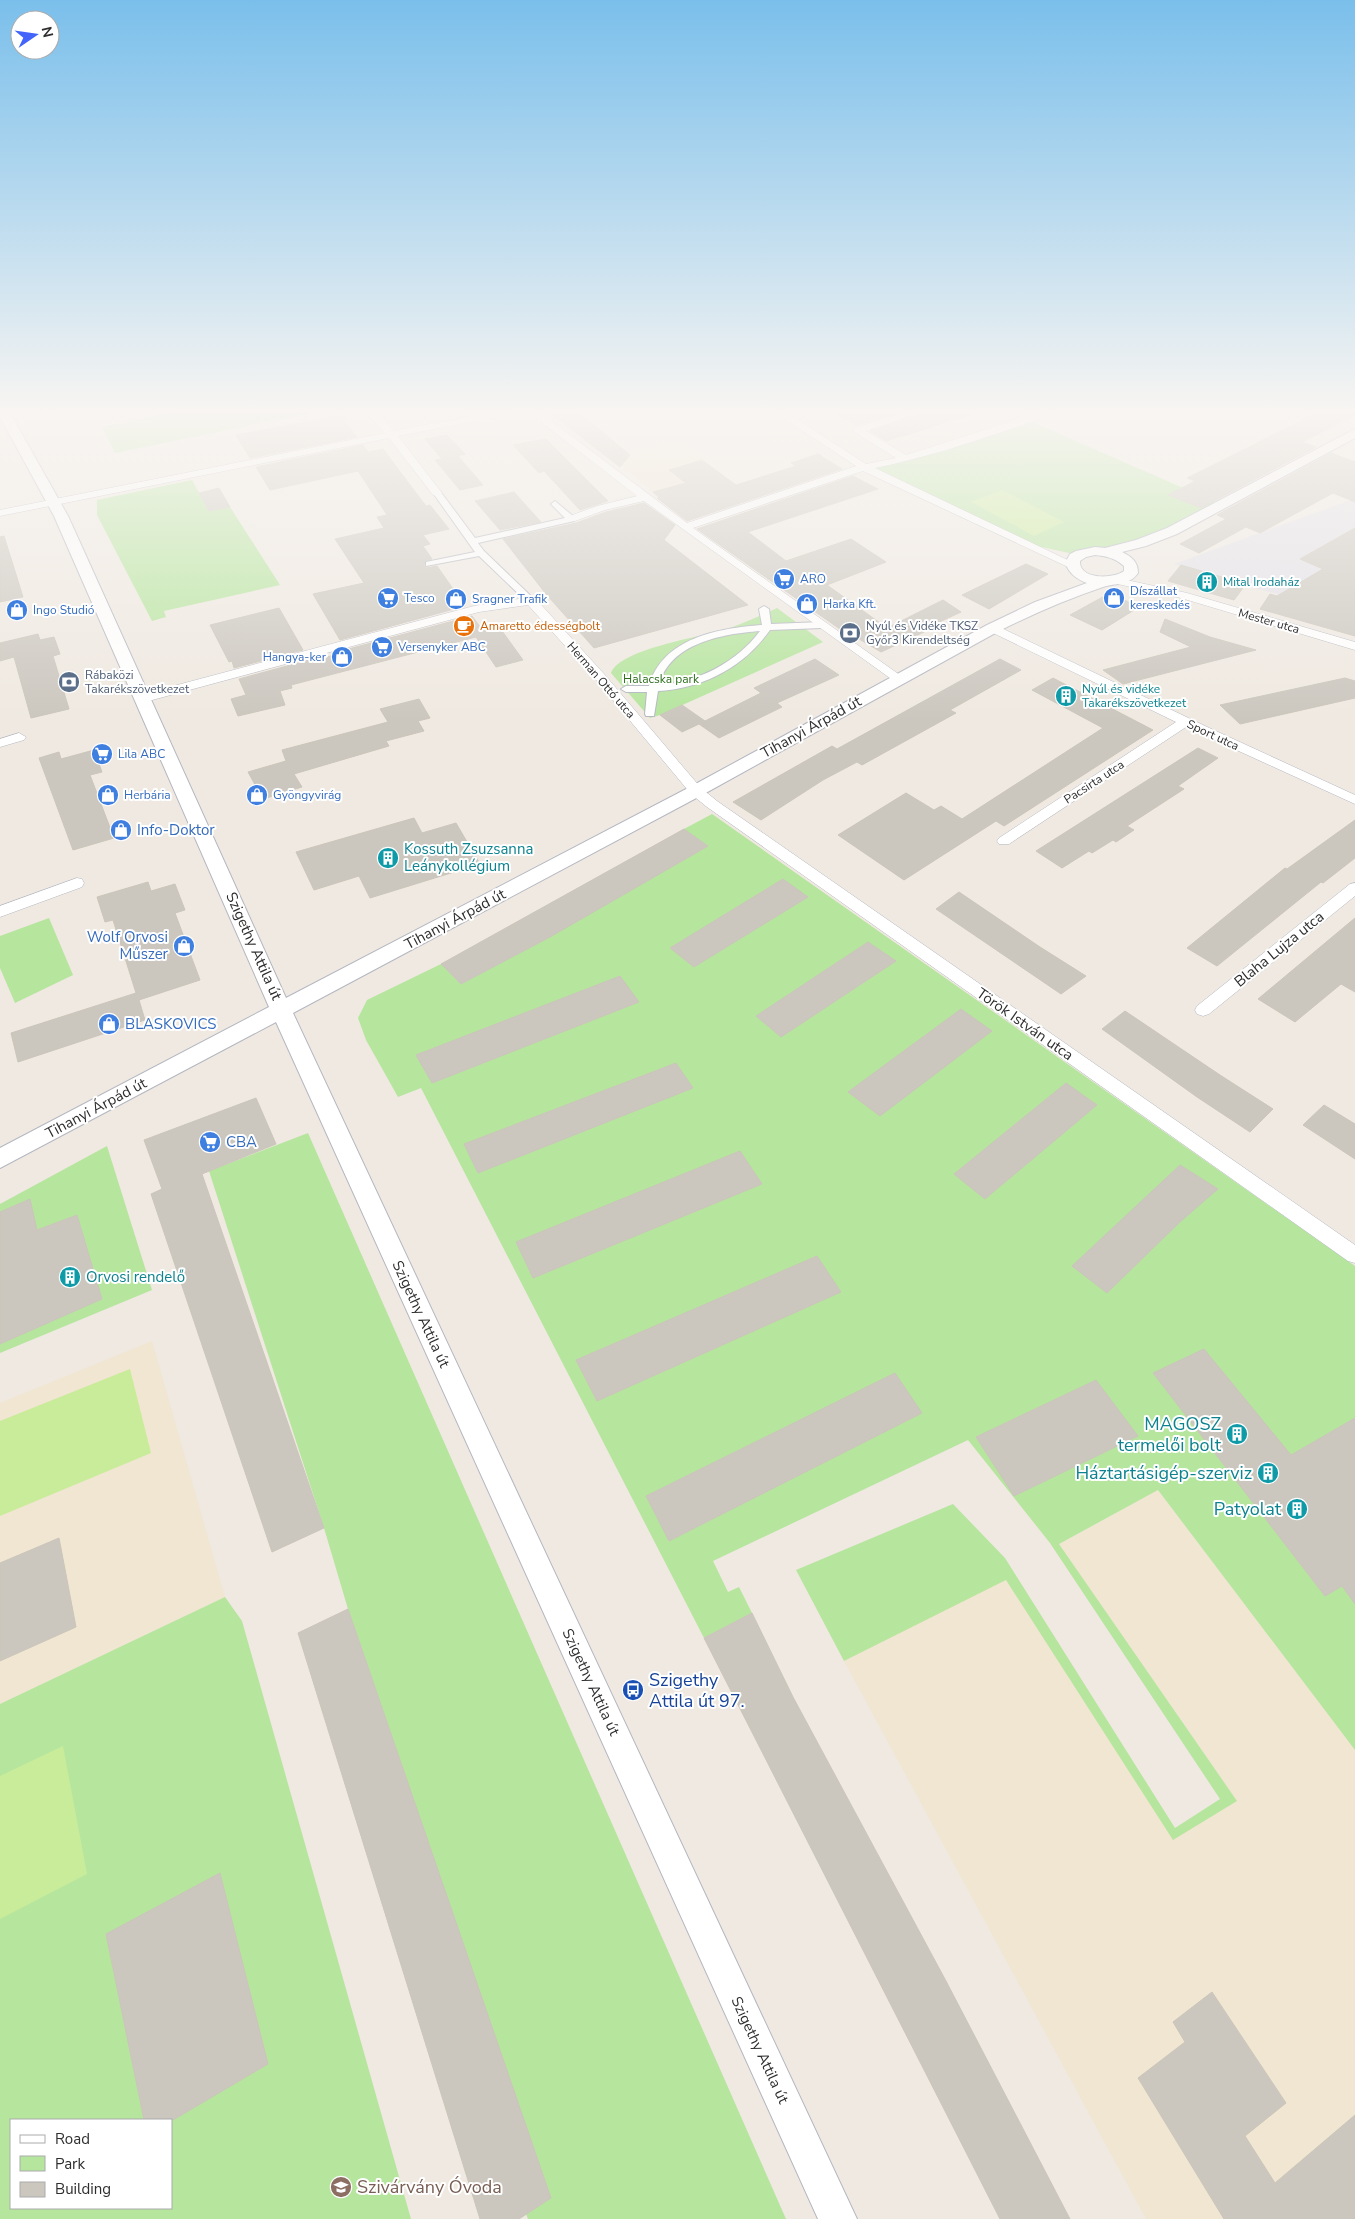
<svg xmlns="http://www.w3.org/2000/svg" width="1355" height="2219" font-family="'Nunito Sans',sans-serif">
<style>
.industrial{fill:#e3e1e8}
.education{fill:#f0e6d1}
.green{fill:#b6e59e;fill-rule:evenodd}
.pitch{fill:#c9ec9a}
.building{fill:#cbc7bf;stroke:#cbc5ba}
.lines{fill:none;stroke-linecap:round;stroke-linejoin:round}
.pedestrian-casing{stroke:#b4b7c1;stroke-width:2}
.minor-casing{stroke:#b4b7c1;stroke-width:1}
.tertiary-casing{stroke:#b4b7c1;stroke-width:2}
.pedestrian{fill:#fff;fill-rule:evenodd}
.minor{fill:#fff;fill-rule:evenodd}
.tertiary{fill:#fff;fill-rule:evenodd}
.labels{text-anchor:middle;stroke-width:4;stroke-linejoin:round;paint-order:stroke}
.far-shop-label{font-size:12px;fill:#366cbe;stroke:#fff;text-anchor:start}
.far-culture-label{font-size:12px;fill:#0d838f;stroke:#fff;text-anchor:start}
.far-street-label{font-size:12px;fill:#2e2e2e;stroke:#fff}
.far-food-label{font-size:12px;fill:#c56008;stroke:#fff;text-anchor:start}
.far-service-label{font-size:12px;fill:#4e5e75;stroke:#fff;text-anchor:start}
.far-park-label{font-size:12px;fill:#2c6e1b;stroke:#fff}
.street-label{font-size:15px;fill:#2e2e2e;stroke:#fff}
.shop-label{font-size:15px;fill:#366cbe;stroke:#fff;text-anchor:start}
.culture-label{font-size:15px;fill:#0d838f;stroke:#fff;text-anchor:start}
.near-culture-label{font-size:18px;fill:#0d838f;stroke:#fff;text-anchor:end}
.near-transit-label{font-size:18px;fill:#164399;stroke:#fff;text-anchor:start}
.near-education-label{font-size:18px;fill:#785e54;stroke:#fff;text-anchor:start}
</style>
<rect width="100%" height="100%" fill="#efe9e1"/>
<polygon class="industrial" points="1355,498 1355,617 1174,564 1348,501"/>
<g class="education">
<polygon points="679,441 723,473 653,492 612,459"/>
<polygon points="152,1341 225,1597 0,1704 0,1403"/>
<polygon points="1158,1490 1355,1750 1355,2219 1146,2219 844,1661 1006,1579 1173,1839 1237,1801 1059,1544"/>
</g>
<g class="green">
<polygon points="178,411 310,411 312,413 115,453 102,427"/>
<polygon points="1028,420 1222,505 1160,536 1078,555 1028,544 864,467 900,460"/>
<polygon points="192,480 209,511 230,507 280,585 164,611 166,617 152,621 97,515 97,500"/>
<path d="M 777,608 L 823,642 L 660,715 L 650,718 L 611,673 C 620,649 700,637 724,630 C 742,624 760,616 777,608 Z"/>
<polygon points="712,814 1355,1266 1355,1750 1158,1490 1059,1544 1237,1801 1173,1840 1006,1580 844,1661 796,1570 953,1504 1005,1558 1175,1828 1220,1799 1050,1543 968,1440 713,1561 728,1592 739,1587 752,1613 704,1638 421,1088 398,1097 366,1040 358,1018 367,1000 441,964 461,984 708,846 684,829"/>
<polygon points="49,918 73,975 15,1003 0,968 0,936"/>
<polygon points="308,1133 786,2219 528,2219 526,2214 550,2198 348,1609 324,1528 209,1171"/>
<polygon points="107,1146 152,1290 0,1353 0,1204"/>
<path d="M 225,1597 L 242,1621 L 411,2219 L 0,2219 L 0,1704 ZM 11,2120 L 171,2120 L 171,2208 L 11,2208 Z"/>
</g>
<g class="pitch">
<polygon points="1002,490 1064,522 1034,536 971,502"/>
<polygon points="130,1369 151,1453 0,1516 0,1421"/>
<polygon points="63,1746 87,1874 0,1919 0,1776"/>
</g>
<g class="building">
<polygon points="548,411 577,411 630,455 620,467"/>
<polygon points="831,411 905,411 856,425"/>
<polygon points="926,411 969,411 970,415 886,441 870,431"/>
<polygon points="1321,411 1355,411 1355,415 1302,442 1316,447 1201,508 1168,495 1195,481 1187,478"/>
<polygon points="341,416 357,437 250,458 236,435"/>
<polygon points="447,435 465,454 442,459 425,439"/>
<polygon points="546,439 608,501 580,510 544,471 539,473 513,445"/>
<polygon points="363,445 368,452 383,449 426,506 430,505 449,529 423,535 430,544 423,546 432,559 425,561 424,566 426,568 437,566 465,606 340,640 313,594 364,583 335,539 384,528 377,517 387,515 358,471 270,490 256,467"/>
<polygon points="1331,453 1355,462 1355,502 1333,493 1260,533 1246,527 1199,553 1180,544 1226,519 1217,515"/>
<polygon points="818,454 842,469 687,521 657,498 660,498 653,492 686,483 669,470 702,460 736,485 796,466 791,463"/>
<polygon points="458,456 483,485 460,490 435,460"/>
<polygon points="853,476 878,489 748,532 786,561 851,539 886,562 827,585 887,628 943,600 961,612 924,629 926,631 881,652 849,633 847,634 697,529"/>
<polygon points="219,488 230,507 209,511 199,493"/>
<polygon points="514,492 541,522 500,530 475,501"/>
<polygon points="644,503 675,525 664,540 748,605 594,648 546,594 503,539 576,523 606,512"/>
<polygon points="1355,528 1355,636 1260,609 1270,594 1277,596 1323,569 1300,559"/>
<polygon points="4,536 23,597 0,602 0,537"/>
<polygon points="1026,564 1048,574 989,609 962,595"/>
<polygon points="1181,565 1246,584 1234,600 1168,581"/>
<polygon points="1110,593 1139,607 1102,630 1070,615"/>
<polygon points="279,608 303,650 234,668 232,661 229,662 210,625"/>
<polygon points="472,616 481,628 497,624 523,660 496,667 476,637 291,685 292,688 280,691 285,705 238,716 231,699 246,695 239,679 309,660 310,661 347,652 345,650"/>
<polygon points="1165,619 1210,637 1256,650 1123,684 1103,670 1191,647 1160,632"/>
<polygon points="38,634 40,640 54,637 60,654 53,656 69,709 31,718 14,657 0,661 0,643"/>
<polygon points="815,659 839,675 777,703 782,707 719,738 699,724 682,732 660,715 682,705 705,721 761,693 754,688"/>
<polygon points="1000,659 1021,670 950,710 956,713 862,765 857,762 823,780 761,820 733,802 832,746 837,749"/>
<polygon points="1053,678 1153,730 1004,826 996,821 904,880 838,835 906,793 934,810 941,806 962,819 1103,728 1032,690"/>
<polygon points="1345,678 1355,681 1355,698 1240,724 1220,705"/>
<polygon points="419,699 430,718 418,721 424,731 386,741 389,746 294,774 302,787 263,799 248,772 286,761 282,750 388,722 380,709"/>
<polygon points="1198,748 1218,758 1178,786 1184,789 1127,826 1134,830 1116,842 1113,840 1092,853 1089,851 1062,868 1036,851"/>
<polygon points="94,750 102,772 90,775 114,838 73,850 39,758 59,752 61,759"/>
<polygon points="414,818 422,833 456,823 480,864 370,898 359,876 314,890 296,852"/>
<polygon points="1355,820 1355,858 1323,883 1321,882 1217,966 1187,948 1285,868 1287,869"/>
<polygon points="684,829 708,846 550,937 461,984 441,964"/>
<polygon points="783,879 808,897 694,967 670,948"/>
<polygon points="148,882 151,891 175,884 185,910 175,913 200,980 139,1000 145,1020 18,1062 11,1033 136,993 113,920 105,922 97,897"/>
<polygon points="959,892 1040,947 1086,976 1061,994 936,909"/>
<polygon points="1355,918 1355,992 1341,984 1295,1022 1258,999"/>
<polygon points="868,942 896,961 781,1037 756,1016"/>
<polygon points="620,976 639,1002 432,1083 416,1055"/>
<polygon points="961,1009 992,1031 880,1116 848,1092"/>
<polygon points="1125,1011 1220,1075 1273,1109 1250,1132 1197,1097 1102,1029"/>
<polygon points="676,1063 693,1088 478,1173 464,1144"/>
<polygon points="1066,1083 1097,1105 985,1199 954,1174"/>
<polygon points="256,1098 276,1144 202,1174 324,1528 272,1552 151,1194 162,1189 144,1140"/>
<polygon points="1324,1105 1355,1124 1355,1159 1303,1125"/>
<polygon points="740,1151 762,1184 533,1278 516,1242"/>
<polygon points="1180,1165 1218,1189 1181,1221 1107,1293 1072,1266"/>
<polygon points="30,1199 37,1230 77,1215 102,1299 0,1344 0,1212"/>
<polygon points="817,1256 841,1292 597,1401 576,1360"/>
<polygon points="1204,1349 1291,1455 1355,1418 1355,1604 1342,1586 1325,1596 1153,1373"/>
<polygon points="895,1373 922,1413 669,1541 646,1496"/>
<polygon points="1096,1380 1138,1436 1014,1496 976,1437"/>
<polygon points="59,1538 76,1627 0,1661 0,1563"/>
<polygon points="348,1609 551,2198 519,2219 480,2219 298,1633"/>
<polygon points="752,1613 793,1697 946,1981 1070,2219 1000,2219 704,1638"/>
<polygon points="220,1873 268,2064 173,2120 144,2120 106,1934"/>
<polygon points="1212,1992 1286,2103 1245,2136 1275,2183 1355,2115 1355,2219 1224,2219 1138,2078 1185,2042 1173,2022"/>
</g>
<g class="lines">
<g class="pedestrian-casing">
<g id="pedestrian">
<polygon points="434,491 440,491 475,538 565,518 551,504 555,501 574,517 574,521 478,543 484,551 534,599 534,603 528,603 479,556 426,566 426,562 475,552 433,493"/>
<path d="M 764,606 L 769,609 L 771,624 L 822,622 L 827,625 L 822,628 L 770,630 C 743,668 703,688 658,691 L 654,716 L 646,716 L 645,714 L 647,692 L 626,692 L 621,689 L 626,686 L 649,686 C 662,638 719,628 762,625 L 759,609 ZM 760,631 C 736,663 698,682 659,685 C 670,643 722,634 760,631 Z"/>
</g>
</g>
<g class="minor-casing">
<g id="minor">
<polygon points="46,411 63,411 48,416 43,413"/>
<polygon points="365,411 375,411 394,431 499,411 516,411 511,414 398,436 442,493 437,496 433,495 389,438 0,516 0,510 385,433"/>
<path d="M 527,411 L 538,411 L 687,523 L 856,466 L 773,411 L 784,411 L 866,464 L 896,458 L 854,432 L 854,428 L 910,411 L 924,411 L 866,431 L 906,455 L 1044,411 L 1057,411 L 1055,413 C 999,434 934,456 875,468 L 1078,565 L 1076,567 L 1068,567 L 863,471 L 693,528 L 904,678 L 902,681 L 894,681 L 644,501 L 605,510 L 575,521 L 567,521 L 566,519 L 567,517 L 597,506 L 637,496 Z"/>
<polygon points="1117,578 1187,593 1355,642 1355,650 1181,598 1113,583 1111,581"/>
<polygon points="531,597 535,598 605,675 701,788 717,801 1355,1245 1355,1263 1348,1261 707,807 691,794 597,681 528,605 479,612 141,703 135,699 136,696 474,606"/>
<polygon points="993,624 1205,726 1355,795 1355,804 1186,727 1009,844 999,844 997,841 999,838 1176,722 989,631 987,628 989,625"/>
<polygon points="19,733 26,737 24,740 0,747 0,739"/>
<polygon points="77,878 82,879 84,883 82,887 0,917 0,906"/>
<polygon points="1355,883 1355,896 1209,1014 1203,1016 1197,1014 1195,1010 1197,1006 1350,884"/>
</g>
</g>
<g class="tertiary-casing">
<path id="tertiary" d="M 0,411 L 9,411 L 68,516 L 286,998 L 690,787 L 987,625 L 1035,602 L 1087,583 C 1076,579 1070,574 1065,563 L 1070,554 L 1076,551 L 1095,547 L 1105,548 L 1136,540 L 1167,528 L 1355,429 L 1355,438 L 1177,534 L 1146,546 L 1122,552 C 1132,557 1138,562 1138,573 C 1130,585 1116,583 1103,587 C 1067,599 1033,614 999,631 L 702,795 L 293,1013 L 857,2219 L 818,2219 L 276,1022 L 0,1168 L 0,1148 L 269,1007 L 54,516 L 0,417 ZM 1095,555 C 1106,556 1115,558 1124,566 L 1124,571 C 1113,579 1079,580 1080,561 L 1086,557 Z"/>
</g>
<use href="#pedestrian" class="pedestrian"/>
<use href="#minor" class="minor"/>
<use href="#tertiary" class="tertiary"/>
</g>
<linearGradient id="sky" x2="0" y2="1"><stop stop-color="#7abfeb"/><stop offset="0.57" stop-color="#f8f5f2"/><stop offset="1" stop-color="#f8f5f2" stop-opacity="0"/></linearGradient>
<rect width="1355" height="721" fill="url(#sky)"/>
<defs>
<g id="supermarket-disc" transform="scale(1.125)"><circle r="9.5" fill="#3f7fe0" stroke="#fff"/><path d="M-6-5.5h2.5l.6 2H6L4.5 2H-2.5L-4.4-4H-6ZM-1.5 3.2a1.3 1.3 0 1 0 .1 0ZM3 3.2a1.3 1.3 0 1 0 .1 0Z" fill="#fff"/></g>
<g id="building-disc" transform="scale(1.125)"><circle r="9.5" fill="#0f9aa8" stroke="#fff"/><path d="M-4-6H4V6H1V3H-1V6H-4ZM-2.5-4.3h1.7v1.8h-1.7ZM.8-4.3h1.7v1.8H.8ZM-2.5-1h1.7V.8h-1.7ZM.8-1h1.7V.8H.8Z" fill="#fff"/></g>
<g id="shop-disc" transform="scale(1.125)"><circle r="9.5" fill="#3f7fe0" stroke="#fff"/><path d="M-5-2.5h2.3a2.7 3.5 0 0 1 5.4 0H5L5.5 6h-11ZM-1.5-2.5h3a1.5 2.3 0 0 0-3 0Z" fill="#fff"/></g>
<g id="cafe-disc" transform="scale(1.125)"><circle r="9.5" fill="#e8710a" stroke="#fff"/><path d="M-5.5-4.5H6V0H3Q3 3.5 0 3.5H-2.5Q-5.5 3.5-5.5 0ZM3-3.2v2h1.7v-2ZM-6 4.5H4V6H-6Z" fill="#fff"/></g>
<g id="bank-disc" transform="scale(1.125)"><circle r="9.5" fill="#5c6f8a" stroke="#fff"/><path d="M-6-4H6V4H-6ZM0-2.3a2.3 2.3 0 1 0 0 4.6a2.3 2.3 0 1 0 0-4.6Z" fill="#fff"/></g>
<g id="bus-disc" transform="scale(1.125)"><circle r="9.5" fill="#1a4fb4" stroke="#fff"/><path d="M-5-6H5V4H4V6H2V4H-2V6H-4V4H-5ZM-3.5-4V0h7V-4ZM-3.5 1.2v1.5H-2V1.2ZM2 1.2v1.5H3.5V1.2Z" fill="#fff"/></g>
<g id="school-disc" transform="scale(1.125)"><circle r="9.5" fill="#8d6e63" stroke="#fff"/><path d="M0-5L7-2L0 1L-7-2ZM-4 1L0 2.5L4 1V4Q0 6-4 4Z" fill="#fff"/></g>
</defs>
<g fill-rule="evenodd">
<use href="#supermarket-disc" x="784" y="579"/>
<use href="#building-disc" x="1207" y="582"/>
<use href="#supermarket-disc" x="388" y="598"/>
<use href="#shop-disc" x="1114" y="598"/>
<use href="#shop-disc" x="456" y="599"/>
<use href="#shop-disc" x="807" y="604"/>
<use href="#shop-disc" x="17" y="610"/>
<use href="#cafe-disc" x="464" y="626"/>
<use href="#bank-disc" x="850" y="633"/>
<use href="#supermarket-disc" x="382" y="647"/>
<use href="#shop-disc" x="342" y="657"/>
<use href="#bank-disc" x="69" y="682"/>
<use href="#building-disc" x="1066" y="696"/>
<use href="#supermarket-disc" x="102" y="754"/>
<use href="#shop-disc" x="108" y="795"/>
<use href="#shop-disc" x="257" y="795"/>
<use href="#shop-disc" x="121" y="830"/>
<use href="#building-disc" x="388" y="858"/>
<use href="#shop-disc" x="184" y="946"/>
<use href="#shop-disc" x="109" y="1024"/>
<use href="#supermarket-disc" x="210" y="1142"/>
<use href="#building-disc" x="70" y="1277"/>
<use href="#building-disc" x="1237" y="1434"/>
<use href="#building-disc" x="1268" y="1473"/>
<use href="#building-disc" x="1297" y="1509"/>
<use href="#bus-disc" x="633" y="1690"/>
<use href="#school-disc" x="341" y="2187"/>
</g>
<g class="labels">
<g class="far-shop-label">
<text x="800" y="583">ARO</text>
<text x="1130" y="595">Díszállat<tspan x="1130" dy="14">kereskedés</tspan></text>
<text x="404" y="602">Tesco</text>
<text x="472" y="603">Sragner Trafik</text>
<text x="823" y="608">Harka Kft.</text>
<text x="33" y="614">Ingo Studió</text>
<text x="398" y="651">Versenyker ABC</text>
<text x="326" y="661" text-anchor="end">Hangya-ker</text>
<text x="118" y="758">Lila ABC</text>
<text x="124" y="799">Herbária</text>
<text x="273" y="799">Gyöngyvirág</text>
</g>
<g class="far-culture-label">
<text x="1223" y="586">Mital Irodaház</text>
<text x="1082" y="693">Nyúl és vidéke<tspan x="1082" dy="14">Takarékszövetkezet</tspan></text>
</g>
<g class="far-street-label">
<text transform="translate(1269 621) rotate(16)" y="4">Mester utca</text>
<text transform="translate(601 680) rotate(49)" y="4">Herman Ottó utca</text>
<text transform="translate(1213 735) rotate(25)" y="4">Sport utca</text>
<text transform="translate(1094 782) rotate(-33)" y="4">Pacsirta utca</text>
</g>
<g class="far-food-label">
<text x="480" y="630">Amaretto édességbolt</text>
</g>
<g class="far-service-label">
<text x="866" y="630">Nyúl és Vidéke TKSZ<tspan x="866" dy="14">Győr3 Kirendeltség</tspan></text>
<text x="85" y="679">Rábaközi<tspan x="85" dy="14">Takarékszövetkezet</tspan></text>
</g>
<g class="far-park-label">
<text x="661" y="683">Halacska park</text>
</g>
<g class="street-label">
<text transform="translate(811 727) rotate(-29)" y="5">Tihanyi Árpád út</text>
<text transform="translate(455 919) rotate(-28)" y="5">Tihanyi Árpád út</text>
<text transform="translate(254 946) rotate(66)" y="5">Szigethy Attila út</text>
<text transform="translate(1279 949) rotate(-39)" y="5">Blaha Lujza utca</text>
<text transform="translate(1025 1024) rotate(35)" y="5">Török István utca</text>
<text transform="translate(96 1108) rotate(-28)" y="5">Tihanyi Árpád út</text>
<text transform="translate(421 1314) rotate(65)" y="5">Szigethy Attila út</text>
<text transform="translate(591 1682) rotate(65)" y="5">Szigethy Attila út</text>
<text transform="translate(760 2050) rotate(65)" y="5">Szigethy Attila út</text>
</g>
<g class="shop-label">
<text x="137" y="835">Info-Doktor</text>
<text x="168" y="942" text-anchor="end">Wolf Orvosi<tspan x="168" dy="17">Műszer</tspan></text>
<text x="125" y="1029">BLASKOVICS</text>
<text x="226" y="1147">CBA</text>
</g>
<g class="culture-label">
<text x="404" y="854">Kossuth Zsuzsanna<tspan x="404" dy="17">Leánykollégium</tspan></text>
<text x="86" y="1282">Orvosi rendelő</text>
</g>
<g class="near-culture-label">
<text x="1221" y="1430">MAGOSZ<tspan x="1221" dy="21">termelői bolt</tspan></text>
<text x="1252" y="1479">Háztartásigép-szerviz</text>
<text x="1281" y="1515">Patyolat</text>
</g>
<g class="near-transit-label">
<text x="649" y="1686">Szigethy<tspan x="649" dy="21">Attila út 97.</tspan></text>
</g>
<g class="near-education-label">
<text x="357" y="2193">Szivárvány Óvoda</text>
</g>
</g>
<rect x="10" y="2119" width="162" height="90" fill="#ffffff" stroke="#ababab"/>
<rect x="20" y="2135" width="25" height="8" fill="#ffffff" stroke="#ababab"/>
<text x="55" y="2144" font-size="15" fill="#2e2e2e">Road</text>
<rect x="20" y="2156" width="25" height="15" fill="#b6e59e" stroke="#ababab"/>
<text x="55" y="2169" font-size="15" fill="#2e2e2e">Park</text>
<rect x="20" y="2182" width="25" height="15" fill="#cbc7bf" stroke="#ababab"/>
<text x="55" y="2194" font-size="15" fill="#2e2e2e">Building</text>
<g transform="translate(35 35) rotate(77)"><circle r="24" fill="#ffffff" stroke="#ababab"/>
<path d="M0-4L9 19L0 12L-9 19Z" fill="#4264fb"/>
<text y="-8" font-size="14" font-weight="bold" text-anchor="middle" fill="#2e2e2e">N</text>
</g>
</svg>
